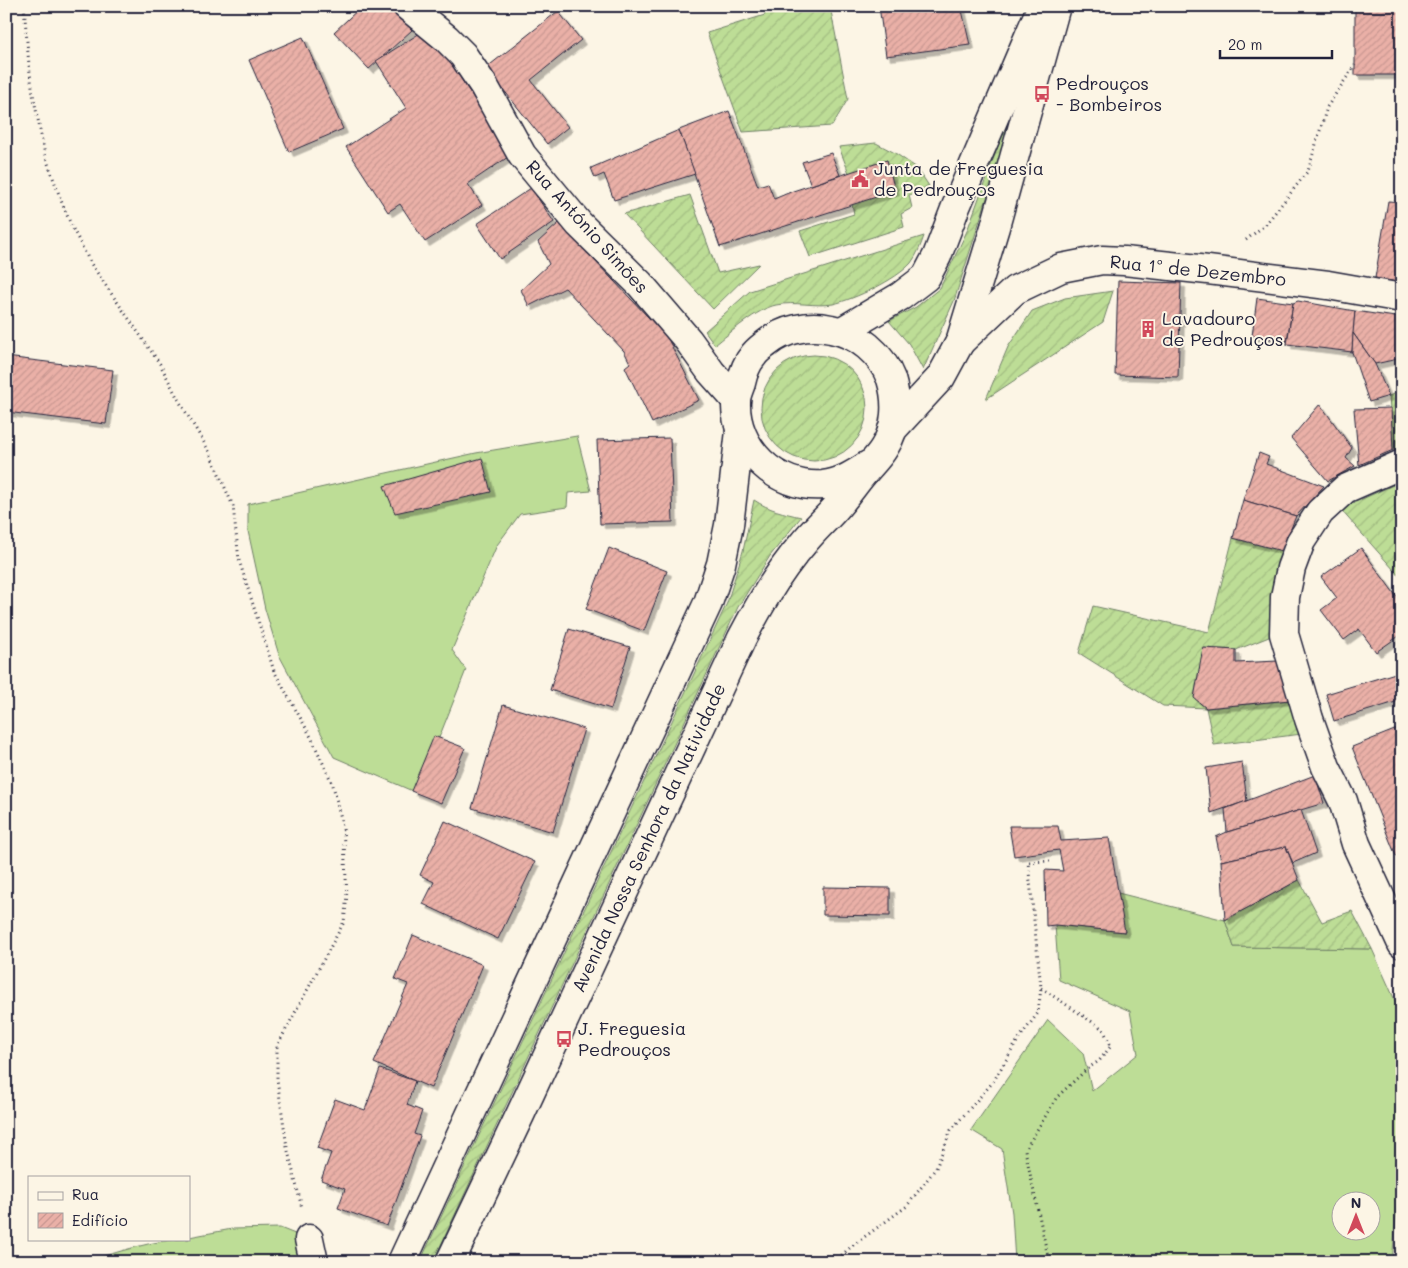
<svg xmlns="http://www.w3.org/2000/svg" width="1408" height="1268" font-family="Mali,sans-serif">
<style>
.grass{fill:#bddd96;stroke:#708068;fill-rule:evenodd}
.garden{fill:url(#garden-furrows);stroke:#708068}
.building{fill:url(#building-hatch);stroke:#22223b;filter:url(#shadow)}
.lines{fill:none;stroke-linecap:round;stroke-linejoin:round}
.minor-casing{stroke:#22223b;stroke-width:31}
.secondary-casing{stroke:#22223b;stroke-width:31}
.path{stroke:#22223b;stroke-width:3;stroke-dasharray:1 4;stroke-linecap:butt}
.minor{stroke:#fcf5e5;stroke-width:28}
.secondary{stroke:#fcf5e5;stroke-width:28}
.labels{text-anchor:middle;stroke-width:4;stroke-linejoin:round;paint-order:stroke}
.poi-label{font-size:18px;fill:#22223b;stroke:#fcf5e5;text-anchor:start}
.street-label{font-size:18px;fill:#22223b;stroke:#fcf5e5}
</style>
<defs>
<pattern id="garden-furrows" width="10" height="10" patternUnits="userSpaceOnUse" patternTransform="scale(1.25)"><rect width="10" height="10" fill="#bddd96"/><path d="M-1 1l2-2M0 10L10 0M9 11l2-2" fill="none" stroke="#a2bd82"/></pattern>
<pattern id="building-hatch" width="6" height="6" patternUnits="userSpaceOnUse" patternTransform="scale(1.25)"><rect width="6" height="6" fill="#eab0a7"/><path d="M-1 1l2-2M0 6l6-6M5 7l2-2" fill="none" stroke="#c89791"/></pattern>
<filter id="shadow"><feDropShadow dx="4.5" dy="4.5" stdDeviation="0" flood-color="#0004"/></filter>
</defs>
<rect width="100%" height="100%" fill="#fcf5e5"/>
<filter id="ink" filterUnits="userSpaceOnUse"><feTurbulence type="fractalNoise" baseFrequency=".02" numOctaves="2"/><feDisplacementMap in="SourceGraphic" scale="10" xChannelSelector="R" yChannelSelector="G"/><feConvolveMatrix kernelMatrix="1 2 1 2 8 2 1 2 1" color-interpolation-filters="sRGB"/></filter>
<g filter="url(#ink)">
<g class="grass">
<polygon points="577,436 591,491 568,493 567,507 520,514 497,545 452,650 466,670 417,793 334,757 279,655 265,609 248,531 248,504 476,453"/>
<path d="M 1118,893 L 1225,920 L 1234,947 L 1372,949 L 1402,1016 L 1402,1154 L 1392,1262 L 1015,1262 L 1012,1213 L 1002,1149 L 971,1130 L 1048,1020 L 1083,1053 L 1092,1091 L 1138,1054 L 1130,1011 L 1059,980 L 1055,925 L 1124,932 ZM 1340,1200 L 1370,1200 L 1370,1230 L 1340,1230 Z"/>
<path d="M 280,1228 L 295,1234 L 299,1262 L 83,1262 C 117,1253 153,1239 189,1239 L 189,1237 L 232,1229 Z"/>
</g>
<g class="garden">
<polygon points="763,6 830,6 848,99 832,126 743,132 707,33 765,15"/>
<polygon points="1047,11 954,301 923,370 909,344 889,321 916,307 940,288 967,231"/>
<polygon points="876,143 895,153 917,168 929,186 909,195 912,208 901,214 904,227 810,257 800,231 854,214 852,204 895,191 887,160 849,173 839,147"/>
<polygon points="690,195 718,273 759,264 713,309 624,214"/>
<path d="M 924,236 C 921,245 917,255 911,263 C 896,280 855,299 833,304 C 815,307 795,301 776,305 C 757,309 730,333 715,345 L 705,331 L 750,291 Z"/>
<polygon points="1113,291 1103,322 986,399 1008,347 1032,311 1065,298"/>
<circle cx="814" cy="408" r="53"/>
<polygon points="1402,390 1402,447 1393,450 1389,396"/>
<polygon points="1402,481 1402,579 1340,509"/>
<path d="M 754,500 C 769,510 784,513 801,517 L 770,556 L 738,607 L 433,1262 L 420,1262 L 727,603 L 743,551 Z"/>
<polygon points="1233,538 1282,551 1269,637 1236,650 1203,648 1194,697 1206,708 1290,700 1302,734 1214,745 1206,708 1163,706 1079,653 1093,606 1209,632"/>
<polygon points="1299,880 1322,922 1352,911 1372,949 1234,947 1225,920"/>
</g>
<g class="building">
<polygon points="362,6 390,6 412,30 369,69 334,32"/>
<polygon points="879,6 961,6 970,45 886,56"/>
<rect x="1355" y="6" width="47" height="69"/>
<polygon points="558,11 581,40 531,80 568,127 547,144 486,68"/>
<polygon points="428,28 511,155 468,184 482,205 425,242 400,204 388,212 346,147 406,108 376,61"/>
<polygon points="303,37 343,129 289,152 249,60"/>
<polygon points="729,111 758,186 768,183 774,199 793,191 887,160 895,191 720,247 679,130"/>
<polygon points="679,130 695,174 614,200 604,174 595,178 591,168"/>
<polygon points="831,153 840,175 811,185 802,162"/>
<polygon points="531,188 554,222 500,259 477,224"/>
<polygon points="1388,201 1402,202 1402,283 1375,278"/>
<polygon points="559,223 667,337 699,400 652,423 625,367 630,363 624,351 565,288 529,306 521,290 549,264 538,242"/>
<polygon points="1118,281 1181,283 1178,377 1115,375"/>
<polygon points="1257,298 1293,303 1287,341 1252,336"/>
<polygon points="1298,301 1355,311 1352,352 1287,344 1293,303"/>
<polygon points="1355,311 1402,318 1402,358 1375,364 1353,333"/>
<polygon points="1353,333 1375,364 1389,396 1369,402 1352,352"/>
<polygon points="6,357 113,370 106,424 6,412"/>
<polygon points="1320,404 1352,448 1346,458 1355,466 1328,481 1291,438"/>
<polygon points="1391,408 1393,450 1359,465 1354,409"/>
<polygon points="670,438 673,522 600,524 597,440"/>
<polygon points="1259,453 1269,457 1266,464 1324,486 1296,516 1243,500"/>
<polygon points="482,458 491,492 395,513 384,486"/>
<polygon points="1243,500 1296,516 1282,551 1233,538"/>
<polygon points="609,548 667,571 644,631 586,609"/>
<polygon points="1361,548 1402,604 1402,634 1376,652 1359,629 1344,640 1321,610 1337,598 1321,577"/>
<polygon points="569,629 630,647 611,709 550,690"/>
<polygon points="1203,648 1236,650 1236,663 1278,661 1290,700 1206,708 1194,698"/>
<polygon points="1402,671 1402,700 1334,721 1326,694"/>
<polygon points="503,705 584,729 553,832 472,808"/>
<polygon points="1402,727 1402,853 1396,856 1352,747"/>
<polygon points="434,736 465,748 441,803 411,791"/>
<polygon points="1242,762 1247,801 1211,813 1206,768"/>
<polygon points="1315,775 1324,803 1227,832 1225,809"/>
<polygon points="1301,810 1316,853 1293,863 1286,847 1221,861 1216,837 1227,832"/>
<polygon points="445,821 535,862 498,939 423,904 434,882 420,875"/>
<polygon points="1009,826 1058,826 1061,841 1109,838 1125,932 1055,925 1046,926 1045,870 1063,871 1059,850 1014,856"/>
<polygon points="1286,847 1299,880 1225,920 1221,861"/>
<polygon points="823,887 890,888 890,916 823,915"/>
<polygon points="413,935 483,965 431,1088 374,1063 408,984 395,979"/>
<polygon points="380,1069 415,1081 407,1105 422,1111 414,1134 420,1136 387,1226 338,1208 345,1189 321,1180 331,1153 317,1148 335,1099 365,1110"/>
</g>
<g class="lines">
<g class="minor-casing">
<g id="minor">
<polyline points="407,6 446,38 463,55 484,86 522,155 579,224 640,284 688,340 711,372 736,400"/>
<polyline points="960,342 1015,290 1061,268 1102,260 1124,261 1208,270 1328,285 1402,298"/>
<polyline points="1402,464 1345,489 1320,512 1301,541 1291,568 1285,597 1284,634 1309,719 1326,767 1343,801 1356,844 1402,944"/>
<polyline points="309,1239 314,1262"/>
</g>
</g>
<g class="secondary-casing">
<g id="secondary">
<polyline points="842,331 901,296 926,277 937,256 955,209 1041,8"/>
<polyline points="892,430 941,377 960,342 995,227 1056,6"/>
<polyline points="402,1262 708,603 721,564 729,525 740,431"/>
<path d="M 450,1262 L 520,1115 L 742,638 C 759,606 777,574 801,546 C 811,533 823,522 834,510 C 844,499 853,486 862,475 C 869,466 878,458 884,448 C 897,428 898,402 891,379 C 881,353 858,334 831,329 C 809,324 784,329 767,343 C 762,347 756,351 753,356 C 747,363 743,374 741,383 C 739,389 736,395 736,401 C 734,448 776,489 823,485 C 841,483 855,474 870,464"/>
</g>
</g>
<g class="path">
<polyline points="24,6 29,65 33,94 45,155 62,203 72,227 91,264 160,364 178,399 209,451 233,506 239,560 274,671 311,737 333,785 343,827 347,895 344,922 277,1046 277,1079 287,1147 302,1208"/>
<polyline points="1246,240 1266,224 1308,171 1327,107 1355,65"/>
<polyline points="1041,988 1103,1029 1111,1046 1099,1061 1087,1069 1057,1097 1025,1150 1049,1262"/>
<polyline points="834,1262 852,1246 907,1206 936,1168 951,1130 993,1082 1018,1040 1038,1013 1041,988 1028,862 1050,861"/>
</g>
<use href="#minor" class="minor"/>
<use href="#secondary" class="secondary"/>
</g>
</g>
<defs>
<g id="bus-bare" transform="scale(1.35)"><path d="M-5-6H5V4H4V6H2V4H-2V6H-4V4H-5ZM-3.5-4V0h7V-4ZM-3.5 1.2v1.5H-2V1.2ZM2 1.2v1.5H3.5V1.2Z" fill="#d1495b" stroke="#fcf5e5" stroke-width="2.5" paint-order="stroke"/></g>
<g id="civic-bare" transform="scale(1.35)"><path d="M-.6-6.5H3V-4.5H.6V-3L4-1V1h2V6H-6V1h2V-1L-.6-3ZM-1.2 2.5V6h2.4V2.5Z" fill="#d1495b" stroke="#fcf5e5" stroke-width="2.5" paint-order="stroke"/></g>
<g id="building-bare" transform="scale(1.35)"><path d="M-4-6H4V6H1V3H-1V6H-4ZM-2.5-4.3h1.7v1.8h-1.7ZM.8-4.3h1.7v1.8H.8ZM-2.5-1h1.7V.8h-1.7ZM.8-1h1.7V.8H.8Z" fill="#d1495b" stroke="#fcf5e5" stroke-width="2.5" paint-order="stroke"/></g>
</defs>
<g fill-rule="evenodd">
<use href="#bus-bare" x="1042" y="94"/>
<use href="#civic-bare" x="860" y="179"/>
<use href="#building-bare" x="1148" y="329"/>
<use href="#bus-bare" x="564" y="1039"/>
</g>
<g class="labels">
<g class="poi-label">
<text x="1056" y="90">Pedrouços<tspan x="1056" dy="21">- Bombeiros</tspan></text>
<text x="874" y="175">Junta de Freguesia<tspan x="874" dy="21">de Pedrouços</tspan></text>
<text x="1162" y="325">Lavadouro<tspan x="1162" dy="21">de Pedrouços</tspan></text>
<text x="578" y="1035">J. Freguesia<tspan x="578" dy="21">Pedrouços</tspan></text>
</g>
<g class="street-label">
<text transform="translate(587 227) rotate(48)" y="6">Rua António Simões</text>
<text transform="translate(1198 271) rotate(6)" y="6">Rua 1º de Dezembro</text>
<text transform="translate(649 838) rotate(-65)" y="6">Avenida Nossa Senhora da Natividade</text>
</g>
</g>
<rect width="1408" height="1268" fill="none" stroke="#fcf5e5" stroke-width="25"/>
<rect x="12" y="12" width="1383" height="1243" fill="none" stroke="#22223b" stroke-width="2" filter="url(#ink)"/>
<rect x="28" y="1176" width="162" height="65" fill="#fcf5e5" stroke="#a5a1a1"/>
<rect x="38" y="1192" width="25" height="8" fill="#fcf5e5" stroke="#a5a1a1"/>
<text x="72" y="1200" font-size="15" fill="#22223b">Rua</text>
<rect x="38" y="1213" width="25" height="15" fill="url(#building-hatch)" stroke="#a5a1a1"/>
<text x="72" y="1226" font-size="15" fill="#22223b">Edifício</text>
<g transform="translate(1356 1216)"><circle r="24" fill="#fcf5e5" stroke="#a5a1a1"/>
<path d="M0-4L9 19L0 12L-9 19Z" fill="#d1495b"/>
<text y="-8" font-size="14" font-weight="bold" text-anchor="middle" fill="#22223b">N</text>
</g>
<path d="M1220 50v8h112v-8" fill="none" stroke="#22223b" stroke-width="2.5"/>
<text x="1228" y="50" font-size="15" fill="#22223b" stroke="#fcf5e5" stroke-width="4" paint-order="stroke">20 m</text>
</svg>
